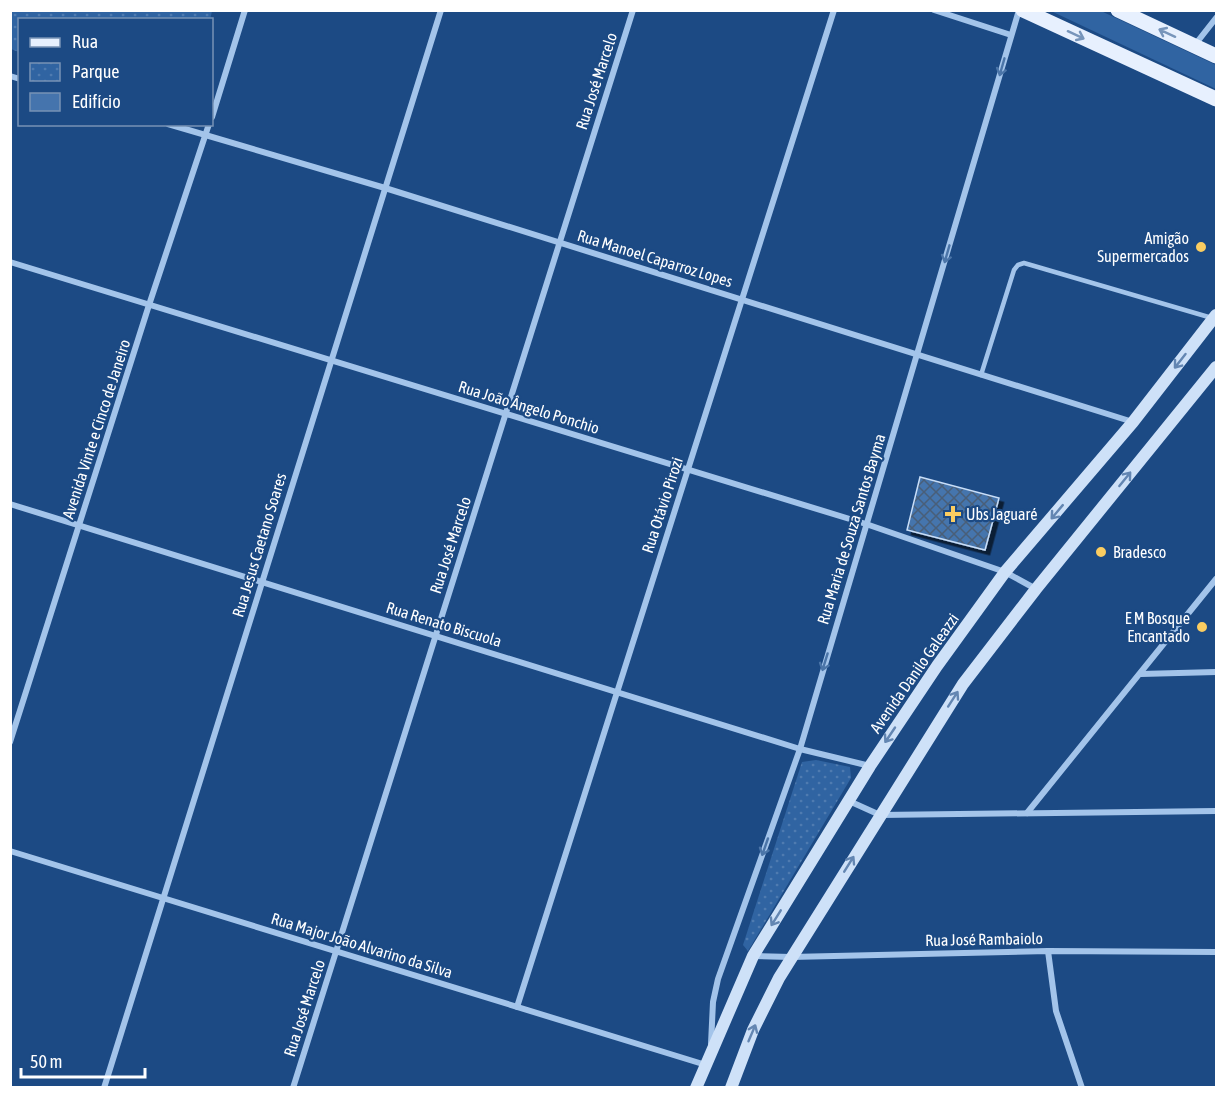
<svg xmlns="http://www.w3.org/2000/svg" width="1227" height="1098" font-family="'Asap Condensed',sans-serif">
<style>
.grass{fill:#3064a2}
.park{fill:url(#park-dots)}
.building{fill:url(#building-cross-hatch);stroke:#c8def8;stroke-width:1.5;filter:url(#shadow)}
.lines{fill:none;stroke-linecap:round;stroke-linejoin:round}
.lane{stroke:#a3c4ea;stroke-width:4.5}
.street{stroke:#a3c4ea;stroke-width:6}
.secondary{stroke:#cee1f8;stroke-width:12}
.primary{stroke:#e7f0fe;stroke-width:15}
.oneway{stroke:#7795bb}
.oneway2{stroke:#4b75a8}
.oneway3{stroke:#6386b2}
.poi-dot{fill:#fbcd61;stroke:#1c4a84;stroke-width:2}
.labels{text-anchor:middle;stroke-width:4.5;stroke-linejoin:round;paint-order:stroke}
.street-label{font-size:16px;fill:#fff;stroke:#1c4a84}
.poi-label{font-size:16px;fill:#fff;stroke:#1c4a84;text-anchor:end}
</style>
<defs>
<pattern id="park-dots" width="8" height="8" patternUnits="userSpaceOnUse" patternTransform="scale(1.5)"><rect width="8" height="8" fill="#3064a2"/><path d="M2 2h.1M6 6h.1" fill="none" stroke="#4f7bb0" stroke-width="1.8" stroke-linecap="round"/></pattern>
<pattern id="building-cross-hatch" width="8" height="8" patternUnits="userSpaceOnUse" patternTransform="scale(1.5)"><rect width="8" height="8" fill="#4574ad"/><path d="M0 0l8 8M0 8l8-8" fill="none" stroke="#495e78"/></pattern>
<filter id="shadow"><feDropShadow dx="4.5" dy="4.5" stdDeviation="0" flood-color="#0009"/></filter>
</defs>
<rect width="100%" height="100%" fill="#1c4a84"/>
<polygon class="grass" points="1051,11 1101,11 1216,65 1216,89"/>
<g class="park">
<polygon points="11,10 212,10 212,11 210,20 20,20 19,52 11,49"/>
<polygon points="816,760 850,767 851,778 748,951 743,945 802,762"/>
</g>
<polygon class="building" points="920,477 999,498 985,550 907,530"/>
<g class="lines">
<polyline class="lane" points="981,375 1014,270 1018,265 1024,263 1212,318"/>
<g class="street">
<polyline points="934,10 1011,35"/>
<polyline points="1194,46 1216,18"/>
<polyline points="10,76 20,79"/>
<polyline points="212,117 245,10"/>
<polyline points="168,124 385,188 1133,422"/>
<polyline points="10,262 866,524 1005,572 1036,589"/>
<polyline points="10,504 800,749 870,766"/>
<polyline points="1141,674 1216,672"/>
<polyline points="10,742 149,305 209,124"/>
<polyline points="849,801 880,815 1216,811"/>
<polyline points="1027,813 1216,579"/>
<polyline points="10,851 706,1065"/>
<polyline points="1048,951 1056,1011 1082,1088"/>
<polyline points="753,956 791,957 1048,951 1216,952"/>
<polyline points="517,1007 834,10"/>
<polyline points="711,1044 713,1002 718,979 800,749 1019,10"/>
<polyline points="104,1088 441,10"/>
<polyline points="293,1088 633,10"/>
</g>
<g class="secondary">
<polyline points="696,1088 753,956 870,766 937,666 1005,572 1133,422 1216,315"/>
<polyline points="731,1088 753,1030 779,978 963,684 1036,589 1216,367"/>
</g>
<g class="primary">
<polyline points="1023,10 1216,99"/>
<polyline points="1118,10 1216,56"/>
</g>
</g>
<defs><path id="oneway-shaft" d="M-6 0H5M1.5-3L5.5 0L1.5 3" fill="none" stroke-width="1.6" stroke-linecap="round" stroke-linejoin="round" transform="scale(1.5)"/></defs>
<g class="oneway">
<use href="#oneway-shaft" transform="translate(1167 33) rotate(-155)"/>
<use href="#oneway-shaft" transform="translate(1076 35) rotate(25)"/>
</g>
<g class="oneway2">
<use href="#oneway-shaft" transform="translate(1002 67) rotate(106)"/>
<use href="#oneway-shaft" transform="translate(947 254) rotate(106)"/>
<use href="#oneway-shaft" transform="translate(825 662) rotate(107)"/>
<use href="#oneway-shaft" transform="translate(765 847) rotate(109)"/>
</g>
<g class="oneway3">
<use href="#oneway-shaft" transform="translate(1180 361) rotate(128)"/>
<use href="#oneway-shaft" transform="translate(1125 479) rotate(-51)"/>
<use href="#oneway-shaft" transform="translate(1057 512) rotate(130)"/>
<use href="#oneway-shaft" transform="translate(953 699) rotate(-57)"/>
<use href="#oneway-shaft" transform="translate(890 735) rotate(124)"/>
<use href="#oneway-shaft" transform="translate(849 864) rotate(-58)"/>
<use href="#oneway-shaft" transform="translate(776 918) rotate(122)"/>
<use href="#oneway-shaft" transform="translate(752 1033) rotate(-67)"/>
</g>
<g class="poi-dot">
<circle cx="1201" cy="247" r="6"/>
<path d="M950 505h6v6h6v6h-6v6h-6v-6h-6v-6h6z"/>
<circle cx="1101" cy="552" r="6"/>
<circle cx="1202" cy="627" r="6"/>
</g>
<g class="labels">
<g class="street-label">
<text transform="translate(596 81) rotate(-72)" y="6">Rua José Marcelo</text>
<text transform="translate(655 258) rotate(17)" y="6">Rua Manoel Caparroz Lopes</text>
<text transform="translate(529 407) rotate(17)" y="6">Rua João Ângelo Ponchio</text>
<text transform="translate(96 429) rotate(-72)" y="6">Avenida Vinte e Cinco de Janeiro</text>
<text transform="translate(662 505) rotate(-72)" y="6">Rua Otávio Pirozi</text>
<text transform="translate(851 529) rotate(-73)" y="6">Rua Maria de Souza Santos Bayma</text>
<text transform="translate(259 545) rotate(-73)" y="6">Rua Jesus Caetano Soares</text>
<text transform="translate(450 545) rotate(-72)" y="6">Rua José Marcelo</text>
<text transform="translate(444 624) rotate(17)" y="6">Rua Renato Biscuola</text>
<text transform="translate(914 673) rotate(-55)" y="6">Avenida Danilo Galeazzi</text>
<text transform="translate(984 939) rotate(-1)" y="6">Rua José Rambaiolo</text>
<text transform="translate(362 945) rotate(17)" y="6">Rua Major João Alvarino da Silva</text>
<text transform="translate(304 1008) rotate(-72)" y="6">Rua José Marcelo</text>
</g>
<g class="poi-label">
<text x="1189" y="244">Amigão<tspan x="1189" dy="18">Supermercados</tspan></text>
<text x="966" y="520" text-anchor="start">Ubs Jaguaré</text>
<text x="1113" y="558" text-anchor="start">Bradesco</text>
<text x="1190" y="624">E M Bosque<tspan x="1190" dy="18">Encantado</tspan></text>
</g>
</g>
<rect width="1227" height="1098" fill="none" stroke="#ffffff" stroke-width="24"/>
<rect x="18" y="18" width="195" height="108" fill="#1c4a84" stroke="#7792b5" stroke-width="1.5"/>
<rect x="30" y="38" width="30" height="9" fill="#e7f0fe" stroke="#7792b5" stroke-width="1.5"/>
<text x="72" y="48" font-size="18" fill="#ffffff">Rua</text>
<rect x="30" y="63" width="30" height="18" fill="url(#park-dots)" stroke="#7792b5" stroke-width="1.5"/>
<text x="72" y="78" font-size="18" fill="#ffffff">Parque</text>
<rect x="30" y="93" width="30" height="18" fill="#4574ad" stroke="#7792b5" stroke-width="1.5"/>
<text x="72" y="108" font-size="18" fill="#ffffff">Edifício</text>
<path d="M21 1068v9h124v-9" fill="none" stroke="#ffffff" stroke-width="3"/>
<text x="30" y="1068" font-size="18" fill="#ffffff" stroke="#1c4a84" stroke-width="4.5" paint-order="stroke">50 m</text>
</svg>
